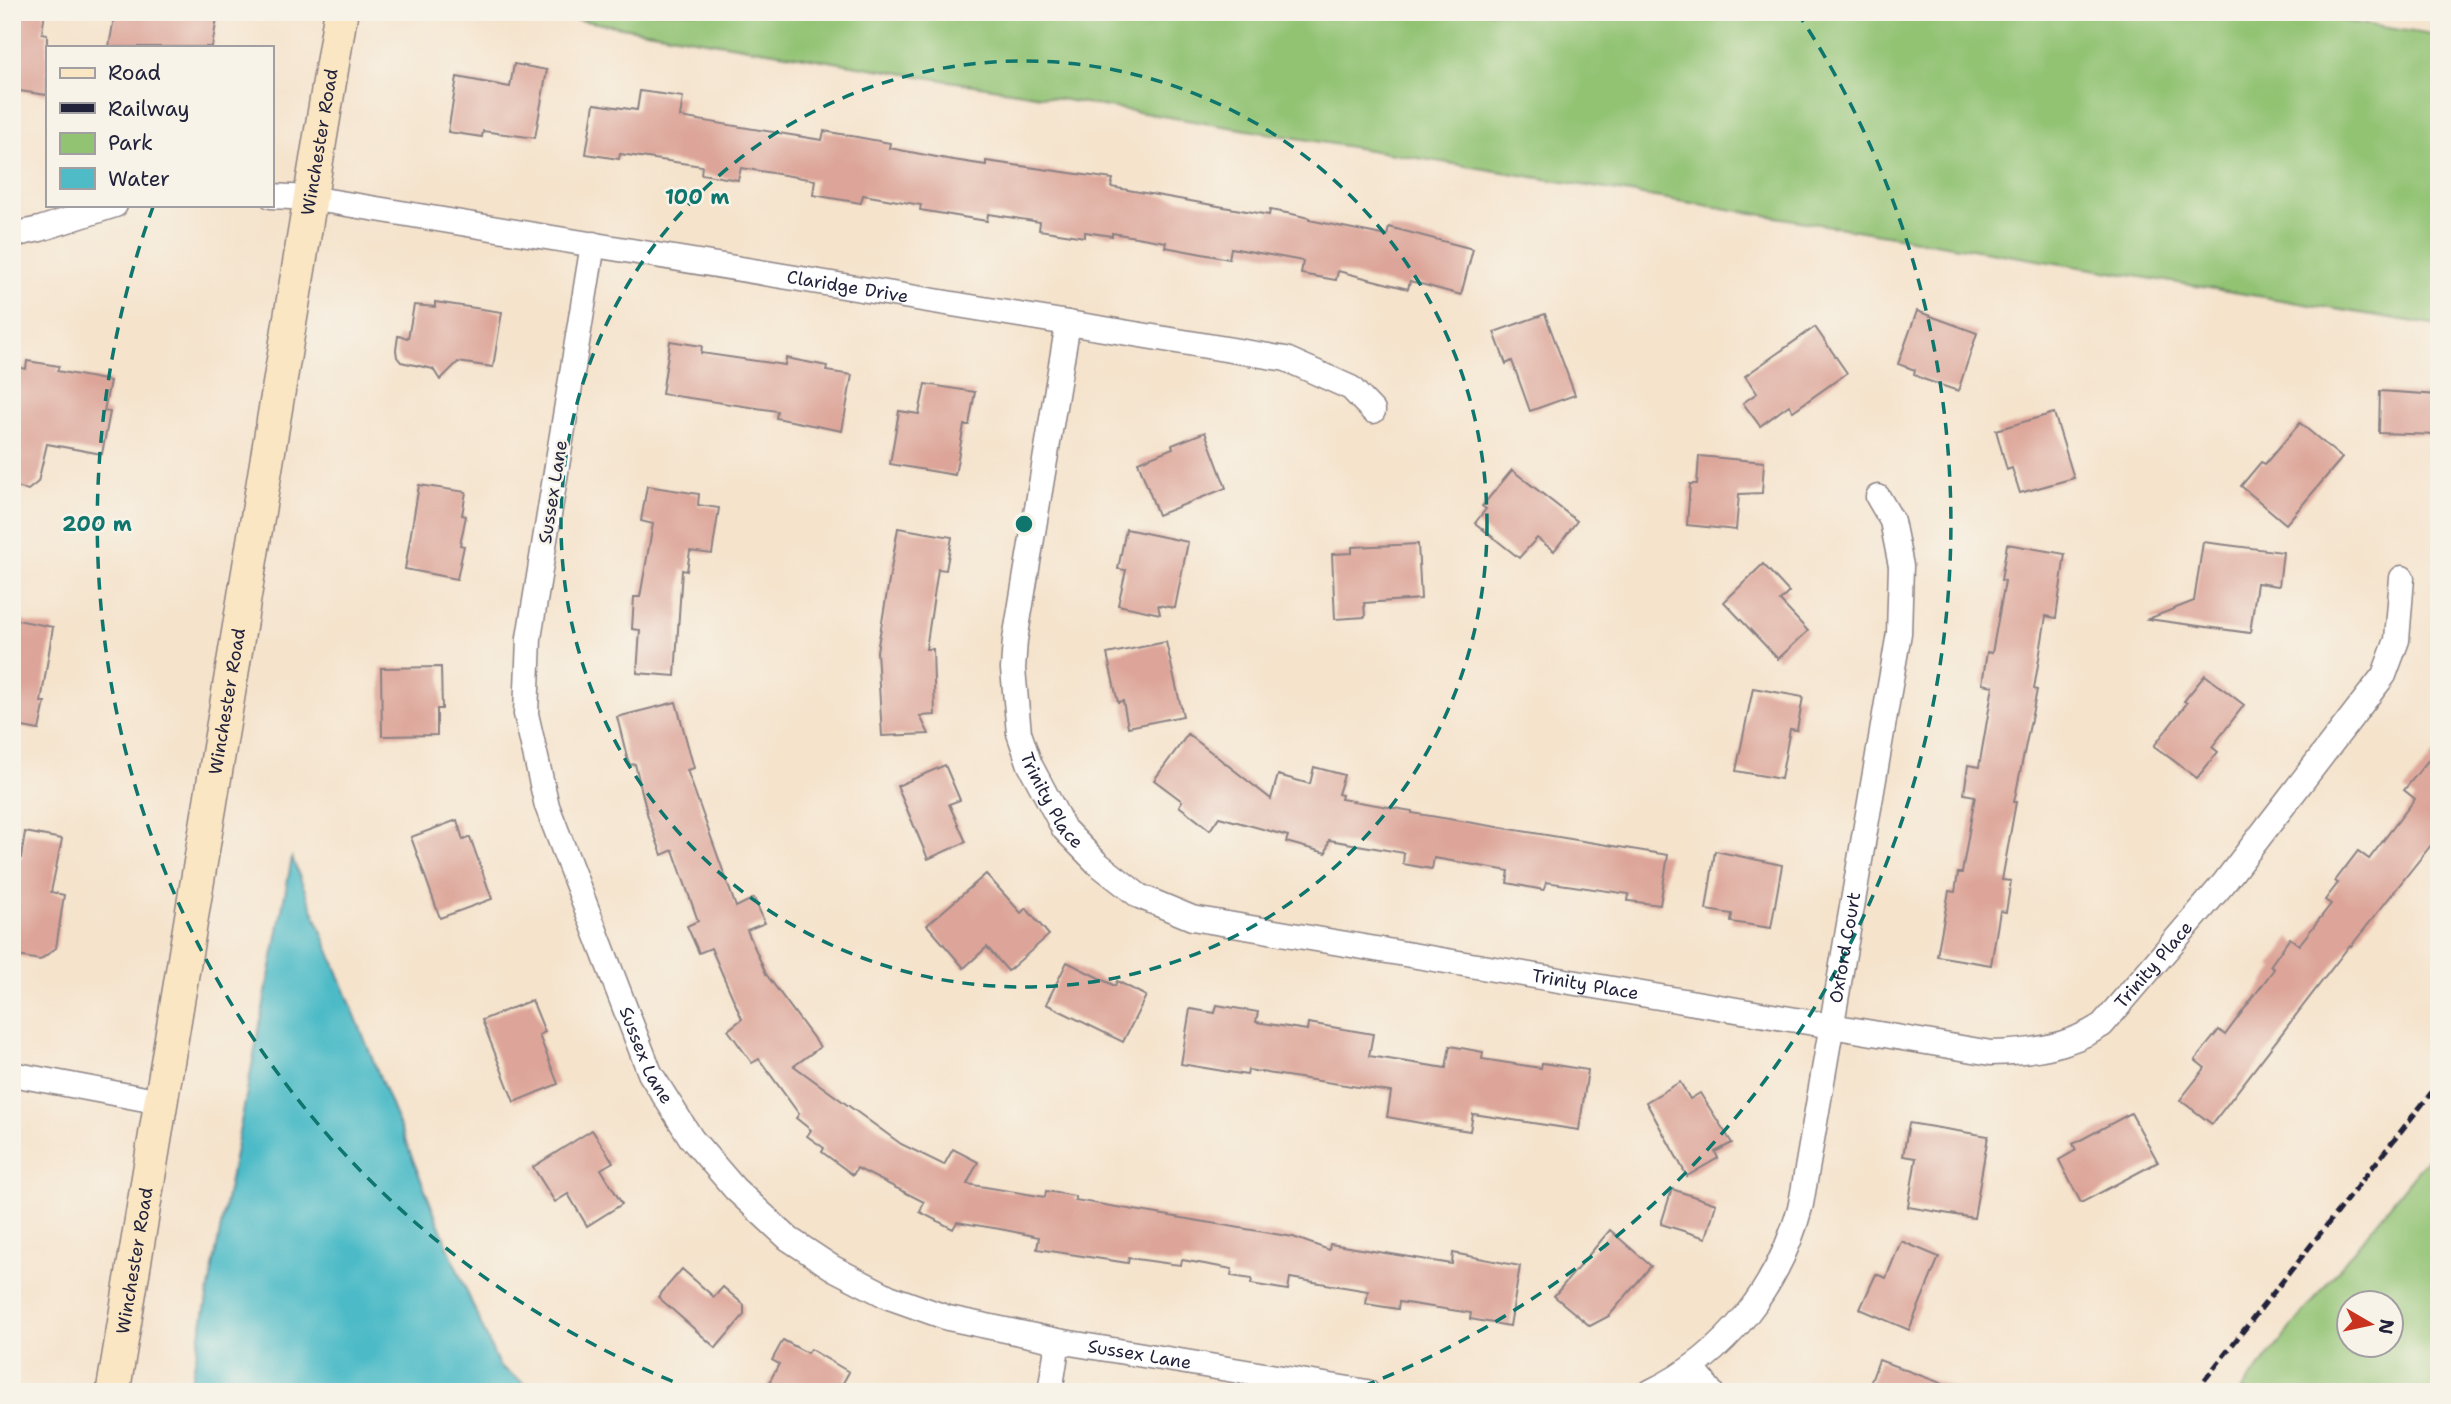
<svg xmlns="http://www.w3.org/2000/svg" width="2451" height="1404" font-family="'Shantell Sans',sans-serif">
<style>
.green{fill:#92c373;stroke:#5a7257;stroke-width:2;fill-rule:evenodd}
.water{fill:#4ebbc7;stroke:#386e81;stroke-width:2}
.building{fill:#dda599}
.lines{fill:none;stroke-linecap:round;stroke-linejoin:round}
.street-casing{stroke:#8c8284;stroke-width:27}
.secondary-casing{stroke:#8c8284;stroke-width:36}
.street{stroke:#fff;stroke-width:24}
.secondary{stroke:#fbe6c4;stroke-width:33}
.rail{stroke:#22223b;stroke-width:5;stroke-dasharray:10 5;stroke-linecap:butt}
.ring{fill:none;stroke:#0f766e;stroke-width:3.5;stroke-dasharray:12 9}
.labels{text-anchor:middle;stroke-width:5;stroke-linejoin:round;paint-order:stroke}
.street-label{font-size:18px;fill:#22223b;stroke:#f7f3e8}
.centre{fill:#0f766e;stroke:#f7f3e8;stroke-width:3.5}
.ring-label{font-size:21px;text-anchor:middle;font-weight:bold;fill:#0f766e;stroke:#f7f3e8;stroke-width:5;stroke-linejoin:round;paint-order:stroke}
</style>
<rect width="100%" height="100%" fill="#f7f3e8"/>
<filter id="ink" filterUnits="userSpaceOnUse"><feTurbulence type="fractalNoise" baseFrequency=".0143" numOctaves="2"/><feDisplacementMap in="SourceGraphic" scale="14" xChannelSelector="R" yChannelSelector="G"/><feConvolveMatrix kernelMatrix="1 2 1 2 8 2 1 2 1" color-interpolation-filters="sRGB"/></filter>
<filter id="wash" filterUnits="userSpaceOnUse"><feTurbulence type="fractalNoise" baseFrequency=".00686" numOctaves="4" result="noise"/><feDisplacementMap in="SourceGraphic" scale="28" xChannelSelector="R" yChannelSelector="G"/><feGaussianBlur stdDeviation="1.57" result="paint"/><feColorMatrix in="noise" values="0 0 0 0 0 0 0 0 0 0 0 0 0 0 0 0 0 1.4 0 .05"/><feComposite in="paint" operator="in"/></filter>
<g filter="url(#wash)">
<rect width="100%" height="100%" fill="#f5e3cc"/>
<g class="green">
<polygon points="530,12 2287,12 2439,36 2439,326"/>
<path d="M 2439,1144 L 2439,1392 L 2240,1392 ZM 2350,1302 L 2392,1302 L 2392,1344 L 2350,1344 Z"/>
</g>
<polygon class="water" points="292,858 454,1262 499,1366 537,1392 189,1392"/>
<g id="blocks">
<g class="building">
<polygon points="12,12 45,12 42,33 47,34 47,95 12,90"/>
<polygon points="115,12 218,12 212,47 109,47"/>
<polygon points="514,64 547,70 535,138 483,131 482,137 448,132 457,77 510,87"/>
<polygon points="640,91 683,97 680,117 822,140 824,131 890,143 889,148 947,159 986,165 986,161 1113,179 1111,187 1269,215 1270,210 1292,214 1309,218 1309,220 1387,236 1389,227 1473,249 1461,295 1410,281 1408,289 1338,271 1336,280 1301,274 1303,261 1231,248 1229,259 1165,247 1166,242 1112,233 1112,236 1085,232 1085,237 1039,230 1040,222 988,214 987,221 920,210 921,205 863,195 861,203 813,195 815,180 741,168 738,180 701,174 702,166 620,154 619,159 586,154 594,104 637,110"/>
<polygon points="435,302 502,312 493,367 458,362 440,380 433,369 401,362 397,357 396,350 398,336 408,338 414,305 435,307"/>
<polygon points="1917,311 1977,333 1958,391 1923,379 1914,374 1915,370 1898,364"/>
<polygon points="1545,314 1575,395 1530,411 1512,361 1506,364 1494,332"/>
<polygon points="1815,327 1847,373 1793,411 1789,405 1760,426 1743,403 1757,393 1745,376"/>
<polygon points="670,341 702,346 701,353 785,365 786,358 827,366 826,371 852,375 842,431 776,418 777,411 662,394"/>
<polygon points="27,361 59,366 57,371 110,381 104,411 110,412 102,454 47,444 38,482 28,490 12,486 12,366 26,369"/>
<polygon points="925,384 975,392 969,425 964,425 955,475 890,464 899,411 919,414"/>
<polygon points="2380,391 2439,395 2439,435 2379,433"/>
<polygon points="2054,413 2074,478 2020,493 2012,468 2007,470 1996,430"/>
<polygon points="2300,423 2342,458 2286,524 2241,486 2261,462 2265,464"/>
<polygon points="1205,432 1226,488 1158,515 1138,462 1173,448 1172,445"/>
<polygon points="1699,456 1764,462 1762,493 1739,494 1736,530 1687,525 1690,484 1697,484"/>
<polygon points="1512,470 1577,521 1554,551 1537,538 1519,558 1475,523 1486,509 1482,506"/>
<polygon points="419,485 466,492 462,515 466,516 460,545 464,546 457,579 405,569"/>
<polygon points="647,486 699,494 698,505 719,508 712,554 690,551 687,571 682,570 675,676 637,673 640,630 632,629 634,597 640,597 653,524 641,521"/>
<polygon points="898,528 952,537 946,570 938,569 926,649 933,649 935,715 920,716 929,734 882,736 877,651"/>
<polygon points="1126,529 1188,542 1175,608 1158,605 1160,614 1118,605 1126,570 1118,569"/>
<polygon points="2203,542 2283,552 2279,586 2257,583 2250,633 2148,619 2194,601"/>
<polygon points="1418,544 1421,599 1364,603 1365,617 1335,619 1332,554 1352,553 1352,547"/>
<polygon points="2007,544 2065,554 2056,618 2046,616 2034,689 2037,690 2035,700 2014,802 2016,802 2002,880 2011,881 2006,912 2000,911 1991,965 1937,956 1949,891 1955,892 1958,873 1962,873 1975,796 1964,794 1968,765 1979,767 1993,686 1982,684 1987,652 1992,653 2005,581 2001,580"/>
<polygon points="1763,564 1789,592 1780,601 1808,631 1778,659 1724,602"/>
<polygon points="12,619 53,627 41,702 45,702 39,730 12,725"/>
<polygon points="1166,642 1183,716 1128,727 1123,701 1118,702 1116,694 1107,654"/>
<polygon points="441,667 442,709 437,709 437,735 382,736 381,668"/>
<polygon points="2205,675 2244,705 2212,747 2218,752 2197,778 2154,746 2187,703 2184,701"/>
<polygon points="1753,688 1803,697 1797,730 1790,729 1781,779 1736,771"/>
<polygon points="676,702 694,768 687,770 736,907 754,898 765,923 747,930 766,974 820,1047 794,1066 901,1144 944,1165 953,1149 978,1162 967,1184 1045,1197 1046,1191 1075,1196 1075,1200 1293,1237 1329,1250 1330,1244 1452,1264 1453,1253 1520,1266 1510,1326 1470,1319 1471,1313 1399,1302 1398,1309 1366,1304 1368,1291 1290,1278 1288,1290 1251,1284 1252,1279 1231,1276 1232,1269 1182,1260 1181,1265 1172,1264 1129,1258 1128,1263 1037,1249 1039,1237 1000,1229 957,1222 953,1229 920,1212 924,1202 857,1168 853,1175 822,1152 824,1148 807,1136 811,1130 796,1118 799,1114 759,1059 752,1063 728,1030 742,1019 711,948 699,953 687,926 698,921 673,850 662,855 648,817 635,764 630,765 627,757 617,717"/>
<polygon points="1188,734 1271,799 1278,775 1310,784 1314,767 1344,775 1338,794 1342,795 1341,799 1412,811 1412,813 1668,855 1660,905 1628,901 1629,894 1546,882 1544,890 1507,883 1509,871 1434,858 1432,869 1403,864 1404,853 1329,840 1326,853 1286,842 1288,836 1219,817 1210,830 1179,806 1182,801 1154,780"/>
<polygon points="2439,747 2439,835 2351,946 2350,945 2212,1124 2180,1100 2205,1068 2195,1060 2219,1030 2225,1035 2274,969 2270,966 2290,938 2299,945 2331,904 2325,900 2338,883 2335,881 2358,851 2369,859 2415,799 2404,790"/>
<polygon points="945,765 960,800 949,804 966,842 928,859 897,786"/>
<polygon points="457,820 463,840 470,837 492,899 440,918 411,837"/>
<polygon points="25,832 62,839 51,892 64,895 56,948 40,960 12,955 12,857 21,858"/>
<polygon points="1715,851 1782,865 1771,928 1731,922 1732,914 1706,910"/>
<polygon points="986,874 1021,913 1026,908 1049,935 1008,971 987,947 964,968 927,925"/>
<polygon points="1067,962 1115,986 1117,981 1146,996 1123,1042 1046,1004"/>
<polygon points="532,1000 545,1032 539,1035 558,1084 514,1102 482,1020"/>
<polygon points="1217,1005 1258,1012 1256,1022 1307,1030 1308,1023 1373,1034 1369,1056 1446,1068 1450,1046 1483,1052 1482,1059 1541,1068 1542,1063 1588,1070 1579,1130 1473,1114 1470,1131 1437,1126 1387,1117 1391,1092 1248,1070 1247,1075 1181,1064 1190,1009 1215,1013"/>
<polygon points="1680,1082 1690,1099 1700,1093 1732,1143 1715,1152 1718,1158 1687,1176 1646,1102"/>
<polygon points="2131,1113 2158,1162 2081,1203 2059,1160 2076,1150 2073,1144"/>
<polygon points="1909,1123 1988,1136 1974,1218 1908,1207 1916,1158 1903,1156"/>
<polygon points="592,1130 613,1162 601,1169 622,1204 587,1226 568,1194 555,1202 533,1167"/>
<polygon points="1672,1189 1716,1204 1706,1238 1661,1224"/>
<polygon points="1610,1230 1651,1266 1609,1316 1590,1326 1554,1296"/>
<polygon points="1901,1241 1939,1257 1909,1330 1860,1309 1876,1274 1886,1278"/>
<polygon points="682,1269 714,1297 723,1287 744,1305 744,1315 716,1348 658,1297"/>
<polygon points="783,1340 807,1353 810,1349 849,1372 838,1392 764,1392 779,1364 772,1360"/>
<polygon points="1879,1360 1957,1389 1956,1392 1867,1392"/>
</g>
</g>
</g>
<g filter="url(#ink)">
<use href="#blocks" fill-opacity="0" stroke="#8c8284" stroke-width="2"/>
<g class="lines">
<g class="street-casing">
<g id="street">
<path id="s1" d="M 271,196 L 310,198 L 1286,359 L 1351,388 L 1373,411"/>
<polyline points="12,235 40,229 115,205"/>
<path id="s2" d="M 593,244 L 529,638 L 526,714 L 547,806 L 650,1073 L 691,1138 L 735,1189 L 789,1239 L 833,1268 L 889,1297 L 948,1318 L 1058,1341 L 1367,1392"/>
<path id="s3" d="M 1068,323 L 1015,640 L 1013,669 L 1019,733 L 1030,765 L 1064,829 L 1097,863 L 1139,896 L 1192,918 L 1991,1053 C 2031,1052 2068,1047 2102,1025 L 2224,883 L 2384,675 L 2397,640 L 2402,578"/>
<polyline points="12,1074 161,1102"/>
<polyline points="1692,1367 1711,1392"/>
<polyline points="1050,1392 1058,1341"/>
<path id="s4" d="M 1650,1392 C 1727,1355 1780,1285 1801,1204 L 1899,633 L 1901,566 L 1892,521 L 1878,497"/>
</g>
</g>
<g class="secondary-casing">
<g id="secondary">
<path id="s5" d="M 113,1392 L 341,12"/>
</g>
</g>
<use href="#street" class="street"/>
<use href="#secondary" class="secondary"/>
<polyline class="rail" points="2195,1392 2439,1083"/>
</g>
</g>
<g class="ring">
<circle cx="1024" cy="524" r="463"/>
<path d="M692 1389A927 927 0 0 1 153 207M1797 12A927 927 0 0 1 1356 1389"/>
</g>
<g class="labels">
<g class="street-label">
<text dy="6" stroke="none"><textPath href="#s5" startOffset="1267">Winchester Road</textPath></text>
<text dy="6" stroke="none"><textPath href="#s1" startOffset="584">Claridge Drive</textPath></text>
<text transform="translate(553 492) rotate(-81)" y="6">Sussex Lane</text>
<text dy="6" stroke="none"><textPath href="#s5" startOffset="700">Winchester Road</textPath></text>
<text dy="6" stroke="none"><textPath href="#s3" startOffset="490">Trinity Place</textPath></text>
<text dy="6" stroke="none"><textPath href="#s4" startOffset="509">Oxford Court</textPath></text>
<text dy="6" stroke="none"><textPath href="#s3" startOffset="1685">Trinity Place</textPath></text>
<text dy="6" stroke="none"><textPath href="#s3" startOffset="1078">Trinity Place</textPath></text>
<text dy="6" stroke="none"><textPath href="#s2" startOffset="838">Sussex Lane</textPath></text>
<text dy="6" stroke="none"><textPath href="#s5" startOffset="133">Winchester Road</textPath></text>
<text dy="6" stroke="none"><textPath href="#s2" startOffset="1447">Sussex Lane</textPath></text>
</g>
</g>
<circle cx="1024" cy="524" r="10" class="centre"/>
<g class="ring-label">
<text x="697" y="204">100 m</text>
<text x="97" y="531">200 m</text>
</g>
<rect width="2451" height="1404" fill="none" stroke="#f7f3e8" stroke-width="42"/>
<rect x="46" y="46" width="228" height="161" fill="#f7f3e8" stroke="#a29fa3" stroke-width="2"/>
<rect x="60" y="68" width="35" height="10" fill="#fbe6c4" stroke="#a29fa3" stroke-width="2"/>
<text x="108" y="80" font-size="21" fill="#22223b">Road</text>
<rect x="60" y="103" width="35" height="10" fill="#22223b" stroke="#a29fa3" stroke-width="2"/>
<text x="108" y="116" font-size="21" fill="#22223b">Railway</text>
<rect x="60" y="133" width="35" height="21" fill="#92c373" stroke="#a29fa3" stroke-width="2"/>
<text x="108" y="150" font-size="21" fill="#22223b">Park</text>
<rect x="60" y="168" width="35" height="21" fill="#4ebbc7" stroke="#a29fa3" stroke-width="2"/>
<text x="108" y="186" font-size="21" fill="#22223b">Water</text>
<g transform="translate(2370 1324) rotate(99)"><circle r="33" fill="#f7f3e8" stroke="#a29fa3" stroke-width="2"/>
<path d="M0-5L12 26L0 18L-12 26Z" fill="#c8321e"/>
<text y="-10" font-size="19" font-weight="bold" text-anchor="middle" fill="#22223b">N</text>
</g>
</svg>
